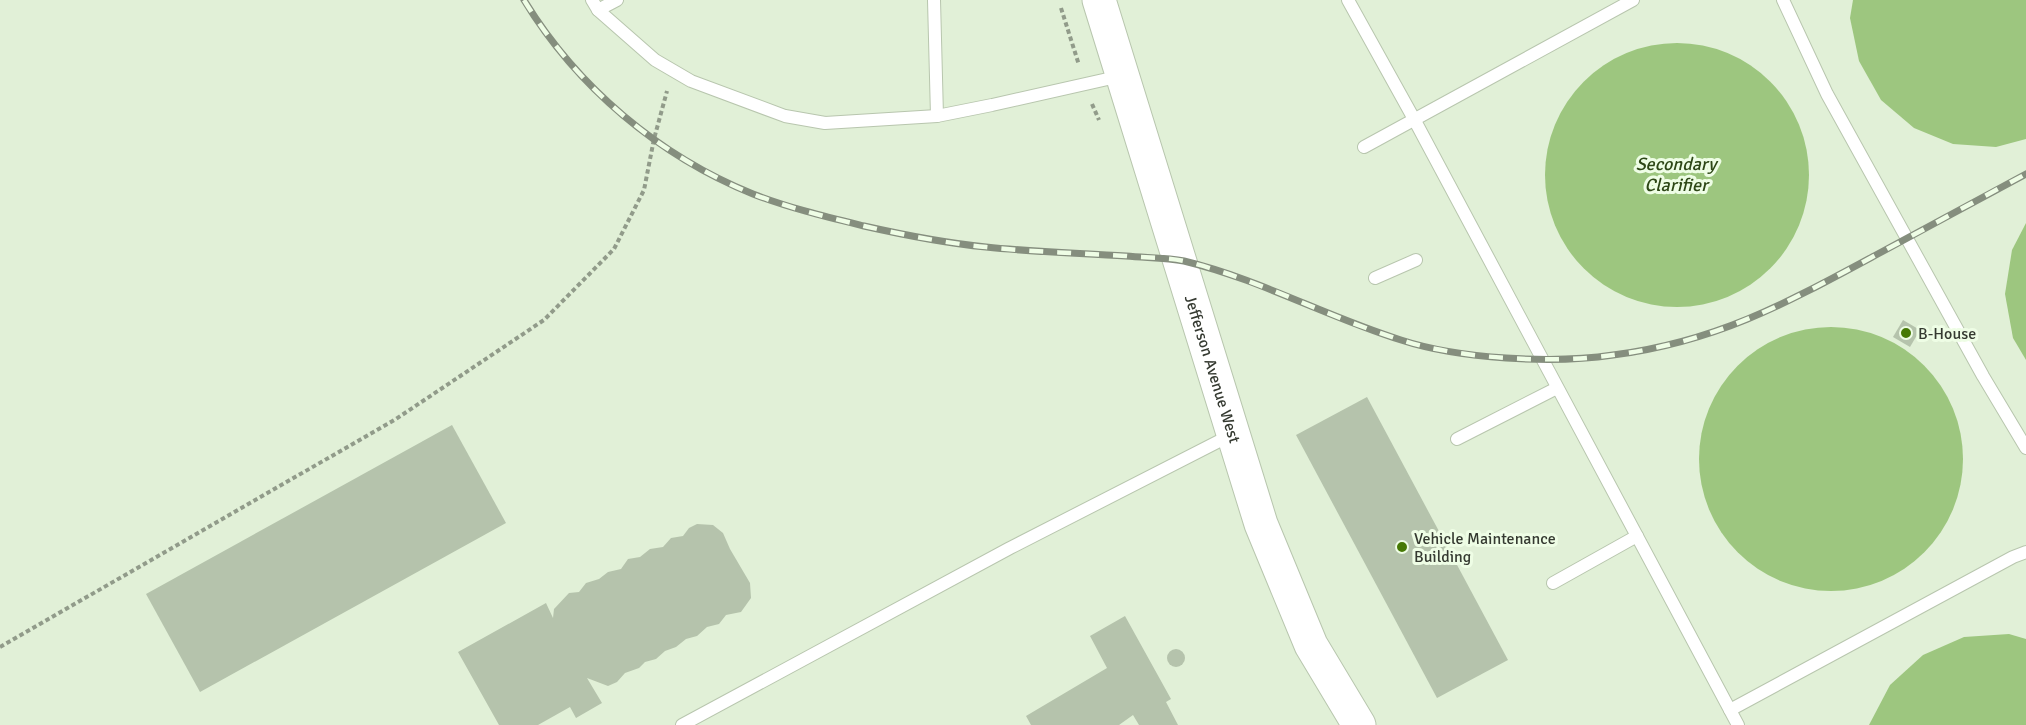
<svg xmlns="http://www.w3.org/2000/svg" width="2026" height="725" font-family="Signika,sans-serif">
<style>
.water{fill:#9dc67f}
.building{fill:#b5c3ac}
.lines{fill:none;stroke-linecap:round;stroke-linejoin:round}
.service-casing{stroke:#b8c6ae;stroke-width:14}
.secondary-casing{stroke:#b8c6ae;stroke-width:35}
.path{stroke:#919b8a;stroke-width:4;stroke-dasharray:4.5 3;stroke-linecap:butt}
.service{stroke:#fff;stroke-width:12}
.secondary{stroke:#fff;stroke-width:33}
.rail-casing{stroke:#858e7e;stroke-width:7}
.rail{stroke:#eefde5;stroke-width:4.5;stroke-dasharray:14;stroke-linecap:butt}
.poi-dot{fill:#467905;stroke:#eefde5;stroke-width:2}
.labels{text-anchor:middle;stroke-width:6;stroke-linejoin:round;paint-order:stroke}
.poi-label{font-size:16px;fill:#353a31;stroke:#eefde5;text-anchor:start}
.street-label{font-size:16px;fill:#353a31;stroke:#eefde5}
.water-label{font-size:18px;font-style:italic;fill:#2d4716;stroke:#eefde5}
</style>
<rect width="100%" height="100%" fill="#e1f0d7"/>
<g class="water">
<polygon points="1853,0 2026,0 2026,139 1996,147 1953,144 1914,128 1881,100 1859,61 1850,18"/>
<circle cx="1677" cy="175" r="132"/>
<polygon points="2026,223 2026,360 2013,338 2005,294 2012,250"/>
<circle cx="1831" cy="459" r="132"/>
<polygon points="2009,634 2026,639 2026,725 1869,725 1890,685 1923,655 1964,637"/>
</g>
<g class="building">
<polygon points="1903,320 1920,330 1910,347 1893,337"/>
<polygon points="1367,397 1508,660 1437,698 1296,435"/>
<polygon points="452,425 506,523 200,692 146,594"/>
<polygon points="697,524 713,525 723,533 730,549 750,583 751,598 741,612 726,615 719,624 707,627 697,636 686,639 676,647 665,651 656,659 645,662 639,668 625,673 617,682 608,686 587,678 602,703 576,718 570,707 538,725 499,725 458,652 546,603 553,618 554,609 569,593 579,592 586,583 599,579 608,572 621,569 628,559 640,557 650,549 663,547 671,538 683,536 689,528"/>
<polygon points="1125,616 1171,699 1166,702 1178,725 1139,725 1133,715 1119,725 1031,725 1026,716 1107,668 1090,636"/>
<circle cx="1176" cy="658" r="9"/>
</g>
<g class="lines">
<g class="service-casing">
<g id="service">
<polyline points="592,0 598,10 655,60 691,81 785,116 825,123 937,116 992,105 1121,76"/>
<polyline points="934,0 937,116"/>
<polyline points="1348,0 1414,119 1738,725"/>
<polyline points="1783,0 1827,94 1983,376 2026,448"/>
<polyline points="598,10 617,0"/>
<polyline points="1364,147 1633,0"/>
<polyline points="1375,278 1416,260"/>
<polyline points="1457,439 1557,388"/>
<polyline points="1553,583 1637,536"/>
<polyline points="1730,710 2013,557 2026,552"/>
<polyline points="682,725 1010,548 1233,434"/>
</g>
</g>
<g class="secondary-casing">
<g id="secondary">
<path id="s1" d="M 1099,0 L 1261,524 L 1311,645 L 1359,725"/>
</g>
</g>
<g class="path">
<polyline points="1061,8 1079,65"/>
<polyline points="1092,104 1099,120"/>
<polyline points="0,647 396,419 544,320 614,249 644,190 654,139 667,91"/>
</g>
<use href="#service" class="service"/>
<use href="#secondary" class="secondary"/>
<g class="rail-casing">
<path id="rail" d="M 524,0 C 577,87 659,156 753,194 C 789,208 827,217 864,226 C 904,235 945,243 986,247 C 1033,252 1079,253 1126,256 C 1145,258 1165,257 1184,261 C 1259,279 1327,317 1401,340 C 1459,359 1553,364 1613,355 C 1715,342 1785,304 1874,256 C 1925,229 1975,201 2026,174"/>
</g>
<use href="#rail" class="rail"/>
</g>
<g class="poi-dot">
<circle cx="1906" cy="333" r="6"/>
<circle cx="1402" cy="547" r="6"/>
</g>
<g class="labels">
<g class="poi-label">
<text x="1918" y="339">B-House</text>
<text x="1414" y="544">Vehicle Maintenance<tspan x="1414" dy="18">Building</tspan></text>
</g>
<g class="street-label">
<text dy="6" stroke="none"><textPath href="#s1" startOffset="386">Jefferson Avenue West</textPath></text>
</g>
<g class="water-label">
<text x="1676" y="170">Secondary<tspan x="1676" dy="21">Clarifier</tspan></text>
</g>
</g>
</svg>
